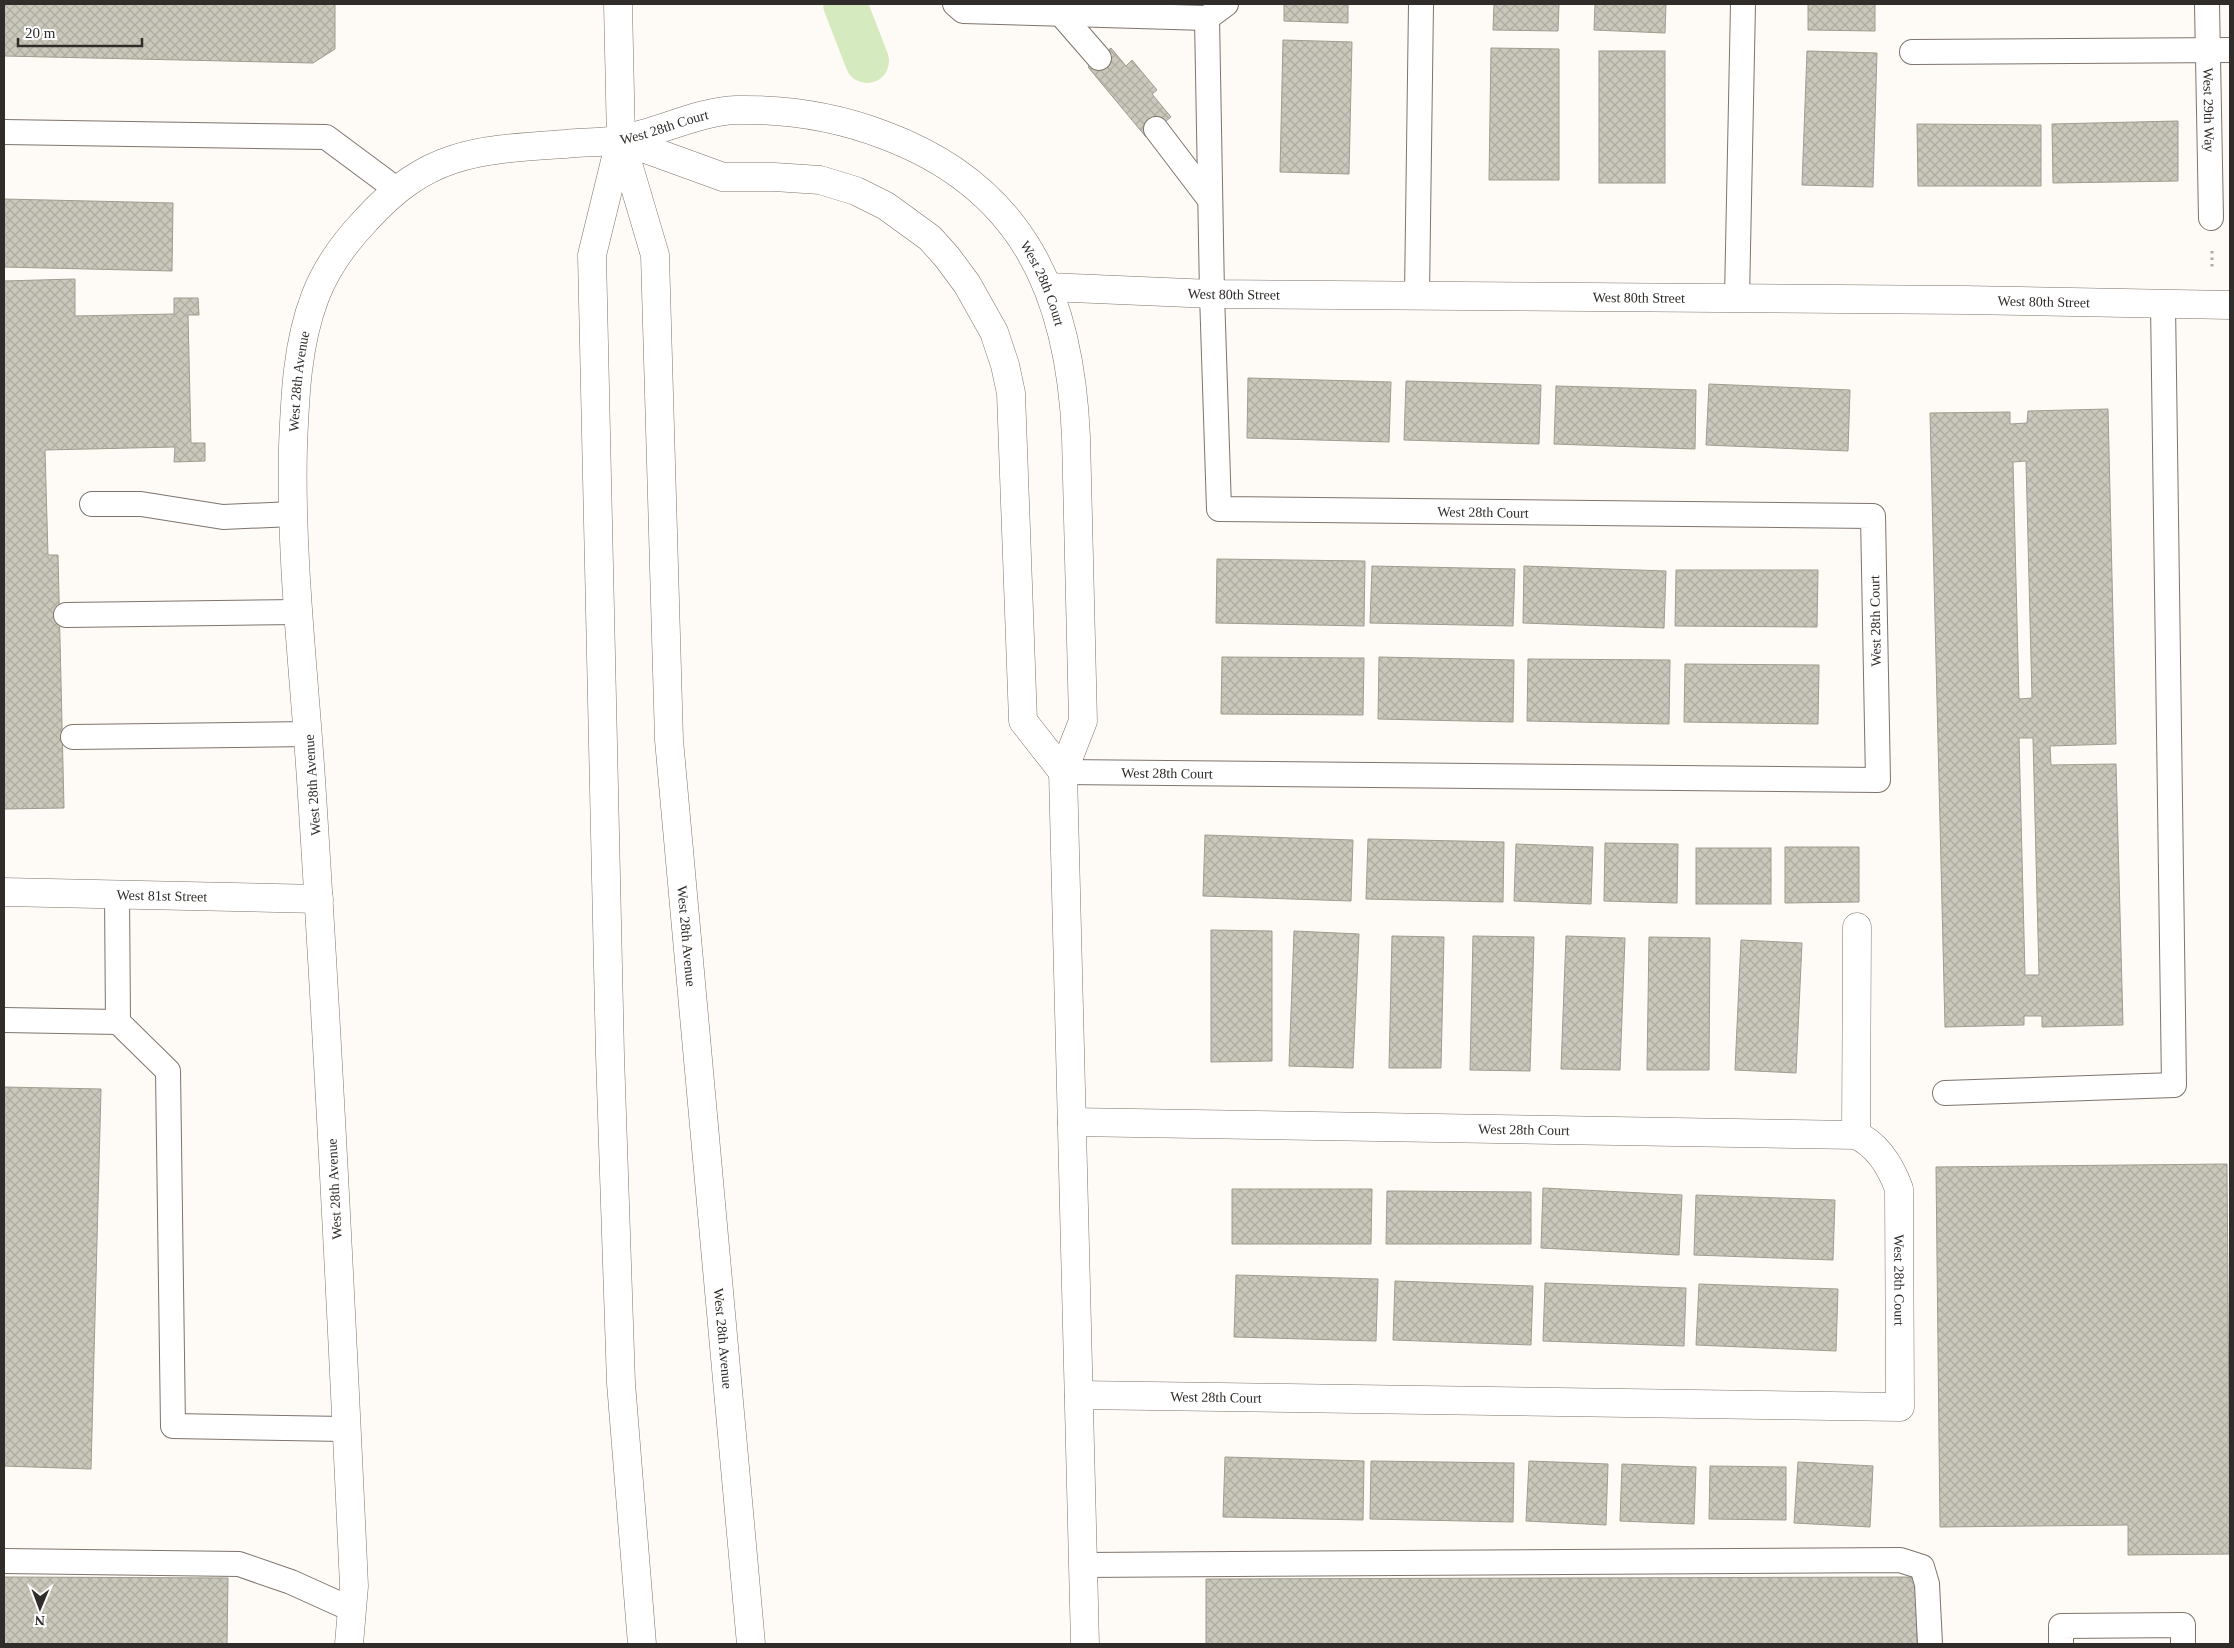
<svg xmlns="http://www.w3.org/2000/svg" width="2234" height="1648" font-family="'Times New Roman',serif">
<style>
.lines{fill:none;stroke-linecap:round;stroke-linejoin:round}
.canal{stroke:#d6eabf;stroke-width:44}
.building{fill:url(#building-cross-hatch);stroke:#9f9c90;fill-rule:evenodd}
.lane-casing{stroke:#7e746c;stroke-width:26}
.street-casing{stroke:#7e746c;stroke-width:29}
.secondary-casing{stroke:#7e746c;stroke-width:29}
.path{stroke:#afaba7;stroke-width:3;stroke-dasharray:2.5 4;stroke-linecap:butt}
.lane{stroke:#fff;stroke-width:24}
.street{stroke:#fff;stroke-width:28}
.secondary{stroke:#fff;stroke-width:28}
.labels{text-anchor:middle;stroke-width:5;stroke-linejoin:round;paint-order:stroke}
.street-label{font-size:14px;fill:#302c29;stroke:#fff}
</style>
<defs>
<pattern id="building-cross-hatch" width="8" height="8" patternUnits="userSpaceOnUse" patternTransform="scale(1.25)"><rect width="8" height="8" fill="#cac7bb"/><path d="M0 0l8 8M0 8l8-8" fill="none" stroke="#aeaba1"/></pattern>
</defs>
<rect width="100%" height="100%" fill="#fefaf6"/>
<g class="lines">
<polyline class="canal" points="845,4 867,61"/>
</g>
<g class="building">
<polygon points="4,4 335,4 335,49 313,63 4,56"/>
<polygon points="1284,4 1348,4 1348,23 1284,21"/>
<polygon points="1494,4 1559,4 1558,31 1493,30"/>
<polygon points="1595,4 1666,4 1665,33 1594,30"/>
<polygon points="1808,4 1875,4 1875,31 1808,30"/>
<polygon points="1283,40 1352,42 1349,174 1280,172"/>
<polygon points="1111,48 1126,66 1132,60 1157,90 1152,94 1171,117 1146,137 1088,67"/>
<polygon points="1491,48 1559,49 1559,180 1489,180"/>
<rect x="1599" y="51" width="66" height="132"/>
<polygon points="1807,51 1877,53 1873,187 1802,185"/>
<polygon points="2178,121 2178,181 2053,183 2052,124"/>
<polygon points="1917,124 2041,125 2041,186 1918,186"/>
<polygon points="4,199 173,203 172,271 4,267"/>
<polygon points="75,279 75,316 174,314 174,298 198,298 199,315 188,315 191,443 205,443 205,461 174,462 175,447 45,450 48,555 58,555 64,808 4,809 4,281"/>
<polygon points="1248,378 1391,382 1389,442 1247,438"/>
<polygon points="1406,381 1541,385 1539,444 1404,440"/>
<polygon points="1709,384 1850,390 1848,451 1706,445"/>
<polygon points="1556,386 1696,390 1695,449 1554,444"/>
<path d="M 2108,409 L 2116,744 L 2050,746 L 2051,765 L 2116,764 L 2123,1025 L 2042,1027 L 2042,1016 L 2024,1016 L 2024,1025 L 1945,1027 L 1930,413 L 2010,412 L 2010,424 L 2027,423 L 2028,411 ZM 2026,461 L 2032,698 L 2019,699 L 2013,462 ZM 2019,738 L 2033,738 L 2039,975 L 2025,975 Z"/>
<polygon points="1217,559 1365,561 1364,626 1216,623"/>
<polygon points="1372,566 1515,569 1513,626 1370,623"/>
<polygon points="1524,566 1666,571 1664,628 1523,623"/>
<polygon points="1676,570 1818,570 1817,627 1675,626"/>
<polygon points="1222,657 1364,658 1363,715 1221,714"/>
<polygon points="1379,657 1514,660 1513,722 1378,719"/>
<polygon points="1528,659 1670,660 1669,724 1527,721"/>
<polygon points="1685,664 1819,665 1818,724 1684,722"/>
<polygon points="1205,835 1353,840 1351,901 1203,896"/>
<polygon points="1368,839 1504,842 1503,902 1366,899"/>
<polygon points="1605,843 1678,844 1677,903 1604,901"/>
<polygon points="1516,844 1593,847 1591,904 1514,901"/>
<polygon points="1785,847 1859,847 1859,902 1785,903"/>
<rect x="1696" y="848" width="75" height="56"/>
<polygon points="1211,930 1272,931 1272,1061 1211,1062"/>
<polygon points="1294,931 1359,934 1353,1068 1289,1066"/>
<polygon points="1392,936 1444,937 1441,1068 1389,1068"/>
<polygon points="1473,936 1534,937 1530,1071 1470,1070"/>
<polygon points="1566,936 1625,938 1620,1070 1561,1069"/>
<polygon points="1649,937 1710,938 1709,1070 1647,1070"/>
<polygon points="1741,940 1802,943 1796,1073 1735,1070"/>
<polygon points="4,1087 101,1089 91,1469 4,1466"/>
<polygon points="2227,1164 2230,1554 2128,1555 2128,1525 1940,1527 1936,1167"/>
<polygon points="1543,1188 1682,1195 1679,1255 1541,1248"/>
<polygon points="1232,1189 1372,1189 1371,1244 1232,1244"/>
<polygon points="1387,1191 1531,1192 1531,1244 1386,1244"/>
<polygon points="1696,1195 1835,1200 1833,1260 1694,1255"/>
<polygon points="1236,1275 1378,1279 1376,1341 1234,1337"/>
<polygon points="1395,1281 1533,1286 1531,1345 1393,1340"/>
<polygon points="1545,1283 1686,1288 1684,1346 1543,1341"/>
<polygon points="1699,1284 1838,1289 1836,1351 1696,1345"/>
<polygon points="1225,1457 1364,1461 1363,1520 1223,1517"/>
<polygon points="1371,1461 1514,1463 1513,1522 1370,1519"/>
<polygon points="1529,1461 1608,1464 1606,1525 1526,1521"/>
<polygon points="1798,1462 1873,1466 1870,1527 1794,1523"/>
<polygon points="1622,1464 1696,1467 1694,1524 1620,1521"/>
<polygon points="1710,1466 1786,1467 1786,1520 1709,1519"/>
<polygon points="4,1577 228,1578 227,1644 4,1644"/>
<polygon points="1917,1577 1917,1644 1206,1644 1206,1579"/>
</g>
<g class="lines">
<g class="lane-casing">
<g id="lane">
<polyline points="955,4 963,11 1207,18 1226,4"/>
<polyline points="1059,4 1059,12 1099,58"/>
<path id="s1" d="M 2207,4 L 2211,218"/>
<polyline points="1912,52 2230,50"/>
<polyline points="1156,129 1210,200"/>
<polyline points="4,132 326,137 396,189"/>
<polyline points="1417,295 1421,4"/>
<polyline points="1737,298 1743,4"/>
<polyline points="92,504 141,504 223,517 293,514"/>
<polyline points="66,615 299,612"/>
<polyline points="73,737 308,734"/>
<path id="s2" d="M 1063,772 L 1878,780 L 1873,516 L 1219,509 L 1212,294 L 1207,18"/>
<polyline points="117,895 118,1022 168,1071 173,1426 345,1429"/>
<polyline points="4,1020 118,1022"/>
<polyline points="1945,1093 2174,1085 2163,304"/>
<polyline points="4,1561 239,1564 291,1582 353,1610"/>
<polyline points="1083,1565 1900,1560 1922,1567 1927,1584 1930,1644"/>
<polyline points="2061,1644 2061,1626 2183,1625 2183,1644"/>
</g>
</g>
<g class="street-casing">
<g id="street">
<path id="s3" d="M 4,892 L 319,899"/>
<path id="s4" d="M 1072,1122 L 1856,1135 C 1878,1145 1891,1167 1899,1189 L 1900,1407 L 1079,1395"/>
<polyline points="1856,1135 1857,927"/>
</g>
</g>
<g class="secondary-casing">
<g id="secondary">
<path id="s5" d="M 618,4 L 621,140 L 655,255 L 669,740 L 751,1644"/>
<polyline points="621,140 723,177 774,177 820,180 856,191 886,206 930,238 947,257 967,284 994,332 1005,365 1011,393 1023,721 1063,772"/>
<polyline points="620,141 592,255 610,1055 621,1383 642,1644"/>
<path id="s6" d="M 1048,287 L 1212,294 L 1965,300 L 2230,305"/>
<path id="s7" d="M 349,1644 L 354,1586 C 342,1322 329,1058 312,795 C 305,679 290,562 293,446 C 295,396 297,344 315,297 C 326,268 345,242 366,220 C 428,151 478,150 565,144 C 584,142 604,143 623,139 C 659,132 700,111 736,110 C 786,109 837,117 884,135 C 1024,187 1070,295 1076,437 L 1083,721 L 1063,772 L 1085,1644"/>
</g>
</g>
<polyline class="path" points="2212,251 2212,270"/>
<use href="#lane" class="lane"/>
<use href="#street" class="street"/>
<use href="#secondary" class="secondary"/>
</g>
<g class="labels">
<g class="street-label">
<text dy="5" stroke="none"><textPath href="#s1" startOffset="106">West 29th Way</textPath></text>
<text dy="5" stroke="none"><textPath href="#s7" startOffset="1766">West 28th Court</textPath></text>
<text dy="5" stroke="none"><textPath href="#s7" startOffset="2216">West 28th Court</textPath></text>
<text dy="5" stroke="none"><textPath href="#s6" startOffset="186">West 80th Street</textPath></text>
<text dy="5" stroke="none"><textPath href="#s6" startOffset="591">West 80th Street</textPath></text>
<text dy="5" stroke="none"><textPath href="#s6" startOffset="996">West 80th Street</textPath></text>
<text dy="5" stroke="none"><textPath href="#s7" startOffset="1265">West 28th Avenue</textPath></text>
<text transform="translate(1483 512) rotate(1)" y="5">West 28th Court</text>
<text transform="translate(1875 621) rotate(-91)" y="5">West 28th Court</text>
<text dy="5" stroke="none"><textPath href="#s2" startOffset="104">West 28th Court</textPath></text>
<text transform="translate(312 785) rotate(-94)" y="5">West 28th Avenue</text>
<text dy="5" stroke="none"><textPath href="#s3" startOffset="158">West 81st Street</textPath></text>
<text dy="5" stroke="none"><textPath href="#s5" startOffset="938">West 28th Avenue</textPath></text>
<text dy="5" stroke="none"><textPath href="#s4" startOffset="452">West 28th Court</textPath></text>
<text transform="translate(334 1189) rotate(-93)" y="5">West 28th Avenue</text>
<text dy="5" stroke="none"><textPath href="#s4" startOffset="946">West 28th Court</textPath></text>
<text dy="5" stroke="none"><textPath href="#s5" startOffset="1342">West 28th Avenue</textPath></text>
<text transform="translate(1216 1397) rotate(1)" y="5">West 28th Court</text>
</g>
</g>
<rect width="2234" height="1648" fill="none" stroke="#302c29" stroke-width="10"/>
<g transform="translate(40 1608) rotate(181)" stroke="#ffffff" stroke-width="4" paint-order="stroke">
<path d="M0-4L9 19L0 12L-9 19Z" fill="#302c29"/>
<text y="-8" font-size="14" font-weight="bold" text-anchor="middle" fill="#302c29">N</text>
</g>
<path d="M18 38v8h124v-8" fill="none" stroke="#302c29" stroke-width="2.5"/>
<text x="25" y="38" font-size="15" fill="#302c29" stroke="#ffffff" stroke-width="4" paint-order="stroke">20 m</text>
</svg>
